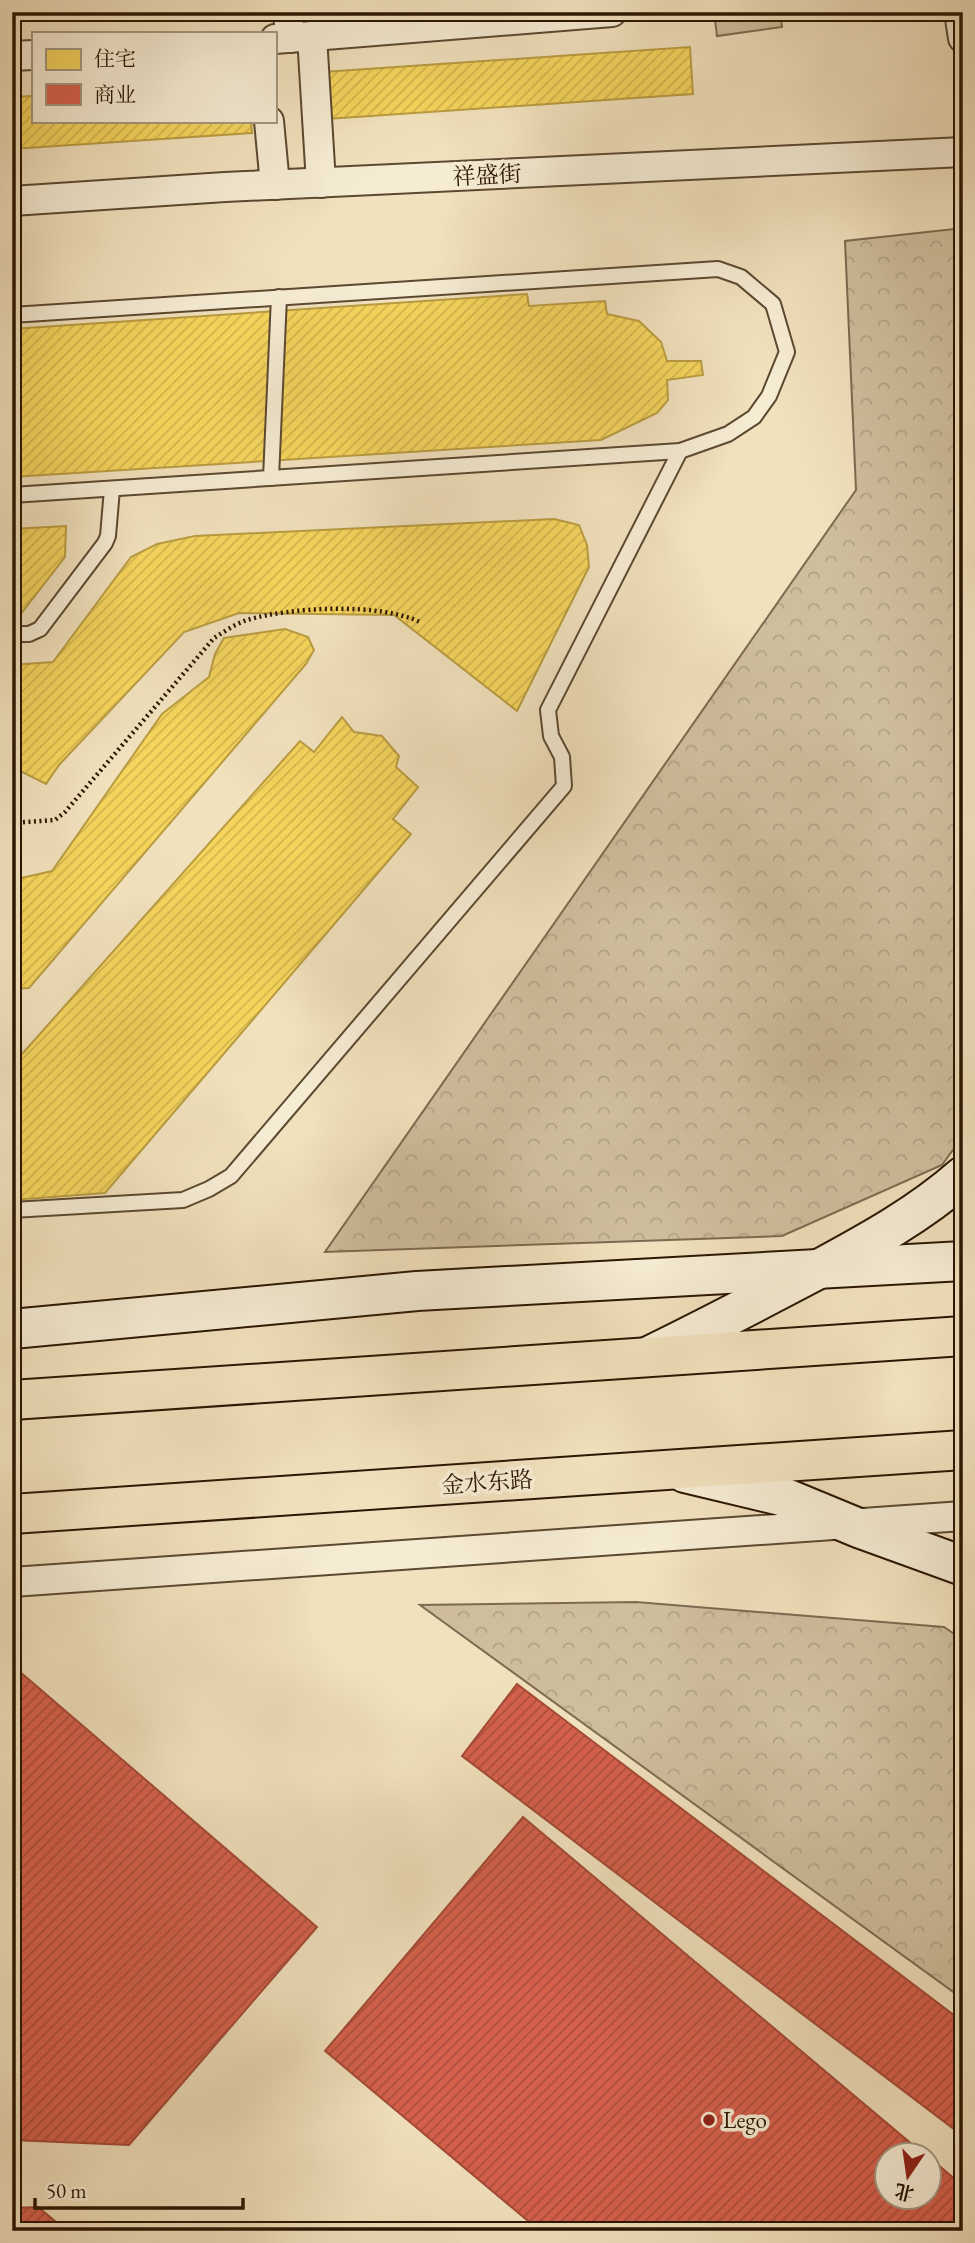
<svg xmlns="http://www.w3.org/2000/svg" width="975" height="2243" font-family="'EB Garamond','Noto Serif SC',serif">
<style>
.park{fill:url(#park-crowns);stroke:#7d6a50;stroke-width:2}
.pitch{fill:#cfbe9d;stroke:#7d6a50;stroke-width:2}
.homes{fill:url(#homes-hatch);stroke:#b99c41;stroke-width:2}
.shops{fill:url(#shops-hatch);stroke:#a34a36;stroke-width:2}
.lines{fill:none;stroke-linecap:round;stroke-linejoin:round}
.lane-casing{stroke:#5c4931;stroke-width:18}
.street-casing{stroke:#5c4931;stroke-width:32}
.secondary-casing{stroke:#2b1602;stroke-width:42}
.primary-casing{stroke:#2b1602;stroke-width:42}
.path{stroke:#2b1602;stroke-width:4.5;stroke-dasharray:2 3.5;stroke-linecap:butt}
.lane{stroke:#f6ecd4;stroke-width:14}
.street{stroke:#f6ecd4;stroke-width:28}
.secondary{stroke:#f6ecd4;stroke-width:38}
.primary{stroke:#f1e1bd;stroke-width:38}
.poi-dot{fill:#8f2418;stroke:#f6ecd4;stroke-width:2.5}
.labels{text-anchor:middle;stroke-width:7;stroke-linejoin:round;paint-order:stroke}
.street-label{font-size:23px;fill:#2b1602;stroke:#f6ecd4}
.poi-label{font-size:23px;fill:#2b1602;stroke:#f6ecd4;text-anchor:start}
</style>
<defs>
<pattern id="park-crowns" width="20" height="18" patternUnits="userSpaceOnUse" patternTransform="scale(1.75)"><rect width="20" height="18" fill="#cfbe9d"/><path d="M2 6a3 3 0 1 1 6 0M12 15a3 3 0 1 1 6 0" fill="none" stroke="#b2a386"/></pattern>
<pattern id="homes-hatch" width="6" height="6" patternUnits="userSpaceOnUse" patternTransform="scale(1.75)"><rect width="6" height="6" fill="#f6d55c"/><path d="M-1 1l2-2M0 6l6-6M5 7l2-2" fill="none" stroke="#d3b64e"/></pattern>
<pattern id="shops-hatch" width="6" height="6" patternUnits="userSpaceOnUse" patternTransform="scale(1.75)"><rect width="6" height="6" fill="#d6604d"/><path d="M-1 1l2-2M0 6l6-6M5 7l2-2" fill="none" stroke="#ae4e3e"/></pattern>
</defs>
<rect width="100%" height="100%" fill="#f1e1bd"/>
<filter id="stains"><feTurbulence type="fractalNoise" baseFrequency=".00286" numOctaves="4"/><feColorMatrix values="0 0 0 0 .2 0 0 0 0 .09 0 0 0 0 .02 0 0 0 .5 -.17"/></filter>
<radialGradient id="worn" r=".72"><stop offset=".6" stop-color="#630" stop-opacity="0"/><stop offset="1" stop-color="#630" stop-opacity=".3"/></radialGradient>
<g class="park">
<polygon points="954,229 963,285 963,1136 942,1165 782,1236 325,1252 856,490 845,241"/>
<polygon points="636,1602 944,1627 963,1640 963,1999 420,1605"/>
</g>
<polygon class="pitch" points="714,12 780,12 782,27 717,36"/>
<g class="homes">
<polygon points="690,47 693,94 327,119 323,72"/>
<polygon points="33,96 33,121 251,121 252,133 12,149 12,97"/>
<polygon points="527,294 529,306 605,301 607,314 639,321 661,342 667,361 701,361 703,375 667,380 668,400 657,413 601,440 12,477 12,329"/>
<polygon points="554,519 579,525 587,545 589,567 517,711 394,615 239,613 184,632 59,765 46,784 12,767 12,665 53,662 131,557 157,544 195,536"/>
<polygon points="66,526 65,557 20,615 12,616 12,529"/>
<polygon points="285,629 308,637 314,650 306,664 29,988 12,989 12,880 52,871 162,714 209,677 215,654 224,638"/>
<polygon points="342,717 354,732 382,736 399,756 396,767 418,787 393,819 411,834 105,1193 12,1200 12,1054 23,1053 300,741 314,752"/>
</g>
<g class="shops">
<polygon points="12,1665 317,1927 129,2145 12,2140"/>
<polygon points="517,1684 963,2022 963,2136 462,1756"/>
<polygon points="523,1817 926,2156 888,2156 888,2198 930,2198 930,2158 963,2186 963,2231 540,2231 325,2051"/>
<polygon points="38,2207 67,2231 12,2231 12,2208"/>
</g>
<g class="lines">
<g class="lane-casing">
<g id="lane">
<polyline points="12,315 718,269 741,277 773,304 787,352 769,396 754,417 728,434 680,451 12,495"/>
<polyline points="271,478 279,297"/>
<polyline points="12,634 29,634 40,629 105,543 108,536 112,489"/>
<polyline points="12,1210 183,1200 209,1189 231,1176 564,786 562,757 551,736 548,710 680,451"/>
</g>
</g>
<g class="street-casing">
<g id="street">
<polyline points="288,12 290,38"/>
<polyline points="959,12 963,38"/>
<polyline points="312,36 321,183"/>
<polyline points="275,39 612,12"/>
<polyline points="12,56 33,55"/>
<polyline points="269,121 275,185"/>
<polyline points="12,201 225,187 963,152"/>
<polyline points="12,1582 963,1516"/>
</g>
</g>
<g class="secondary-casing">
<g id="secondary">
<polyline points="12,1329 417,1291 963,1261"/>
<path d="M 647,1357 C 705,1329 762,1299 819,1269 C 869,1242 920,1214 963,1176"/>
<polyline points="685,1473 781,1496 861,1529 963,1566"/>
</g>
</g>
<g class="primary-casing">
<g id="primary">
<polyline points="12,1400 963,1336"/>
<polyline points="12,1514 963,1450"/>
</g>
</g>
<path class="path" d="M 12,823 L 55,820 L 65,812 L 214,638 C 224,632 235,624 247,620 C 291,607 381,602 422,623"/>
<use href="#lane" class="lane"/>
<use href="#street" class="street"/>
<use href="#secondary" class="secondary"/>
<use href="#primary" class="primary"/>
</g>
<circle class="poi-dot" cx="709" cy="2120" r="7"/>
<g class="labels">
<g class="street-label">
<text transform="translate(487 175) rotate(-3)" y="8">祥盛街</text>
<text transform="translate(487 1482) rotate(-4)" y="8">金水东路</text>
</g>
<g class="poi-label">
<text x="723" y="2128">Lego</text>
</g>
</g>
<rect width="975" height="2243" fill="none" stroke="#f1e1bd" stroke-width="42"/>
<rect x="14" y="14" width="947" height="2215" fill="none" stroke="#2b1602" stroke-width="3.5"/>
<rect x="21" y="21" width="933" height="2201" fill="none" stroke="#2b1602" stroke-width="2"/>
<rect x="32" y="32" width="245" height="91" fill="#f6ecd4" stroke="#a59680" stroke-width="2"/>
<rect x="46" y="49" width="35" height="21" fill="#f6d55c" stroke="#a59680" stroke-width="2"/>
<text x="94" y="66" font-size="21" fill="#2b1602">住宅</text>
<rect x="46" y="84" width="35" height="21" fill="#d6604d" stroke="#a59680" stroke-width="2"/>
<text x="94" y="102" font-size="21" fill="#2b1602">商业</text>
<g transform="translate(908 2176) rotate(193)"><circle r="33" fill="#f6ecd4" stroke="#a59680" stroke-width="2"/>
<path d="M0-5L12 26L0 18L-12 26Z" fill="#8f2418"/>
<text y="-10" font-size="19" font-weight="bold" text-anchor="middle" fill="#2b1602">北</text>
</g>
<path d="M35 2198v10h208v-10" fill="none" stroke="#2b1602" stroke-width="3.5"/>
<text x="46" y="2198" font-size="21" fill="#2b1602" stroke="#f6ecd4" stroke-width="5" paint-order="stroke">50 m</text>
<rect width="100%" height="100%" filter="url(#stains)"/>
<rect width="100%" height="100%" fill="url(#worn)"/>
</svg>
